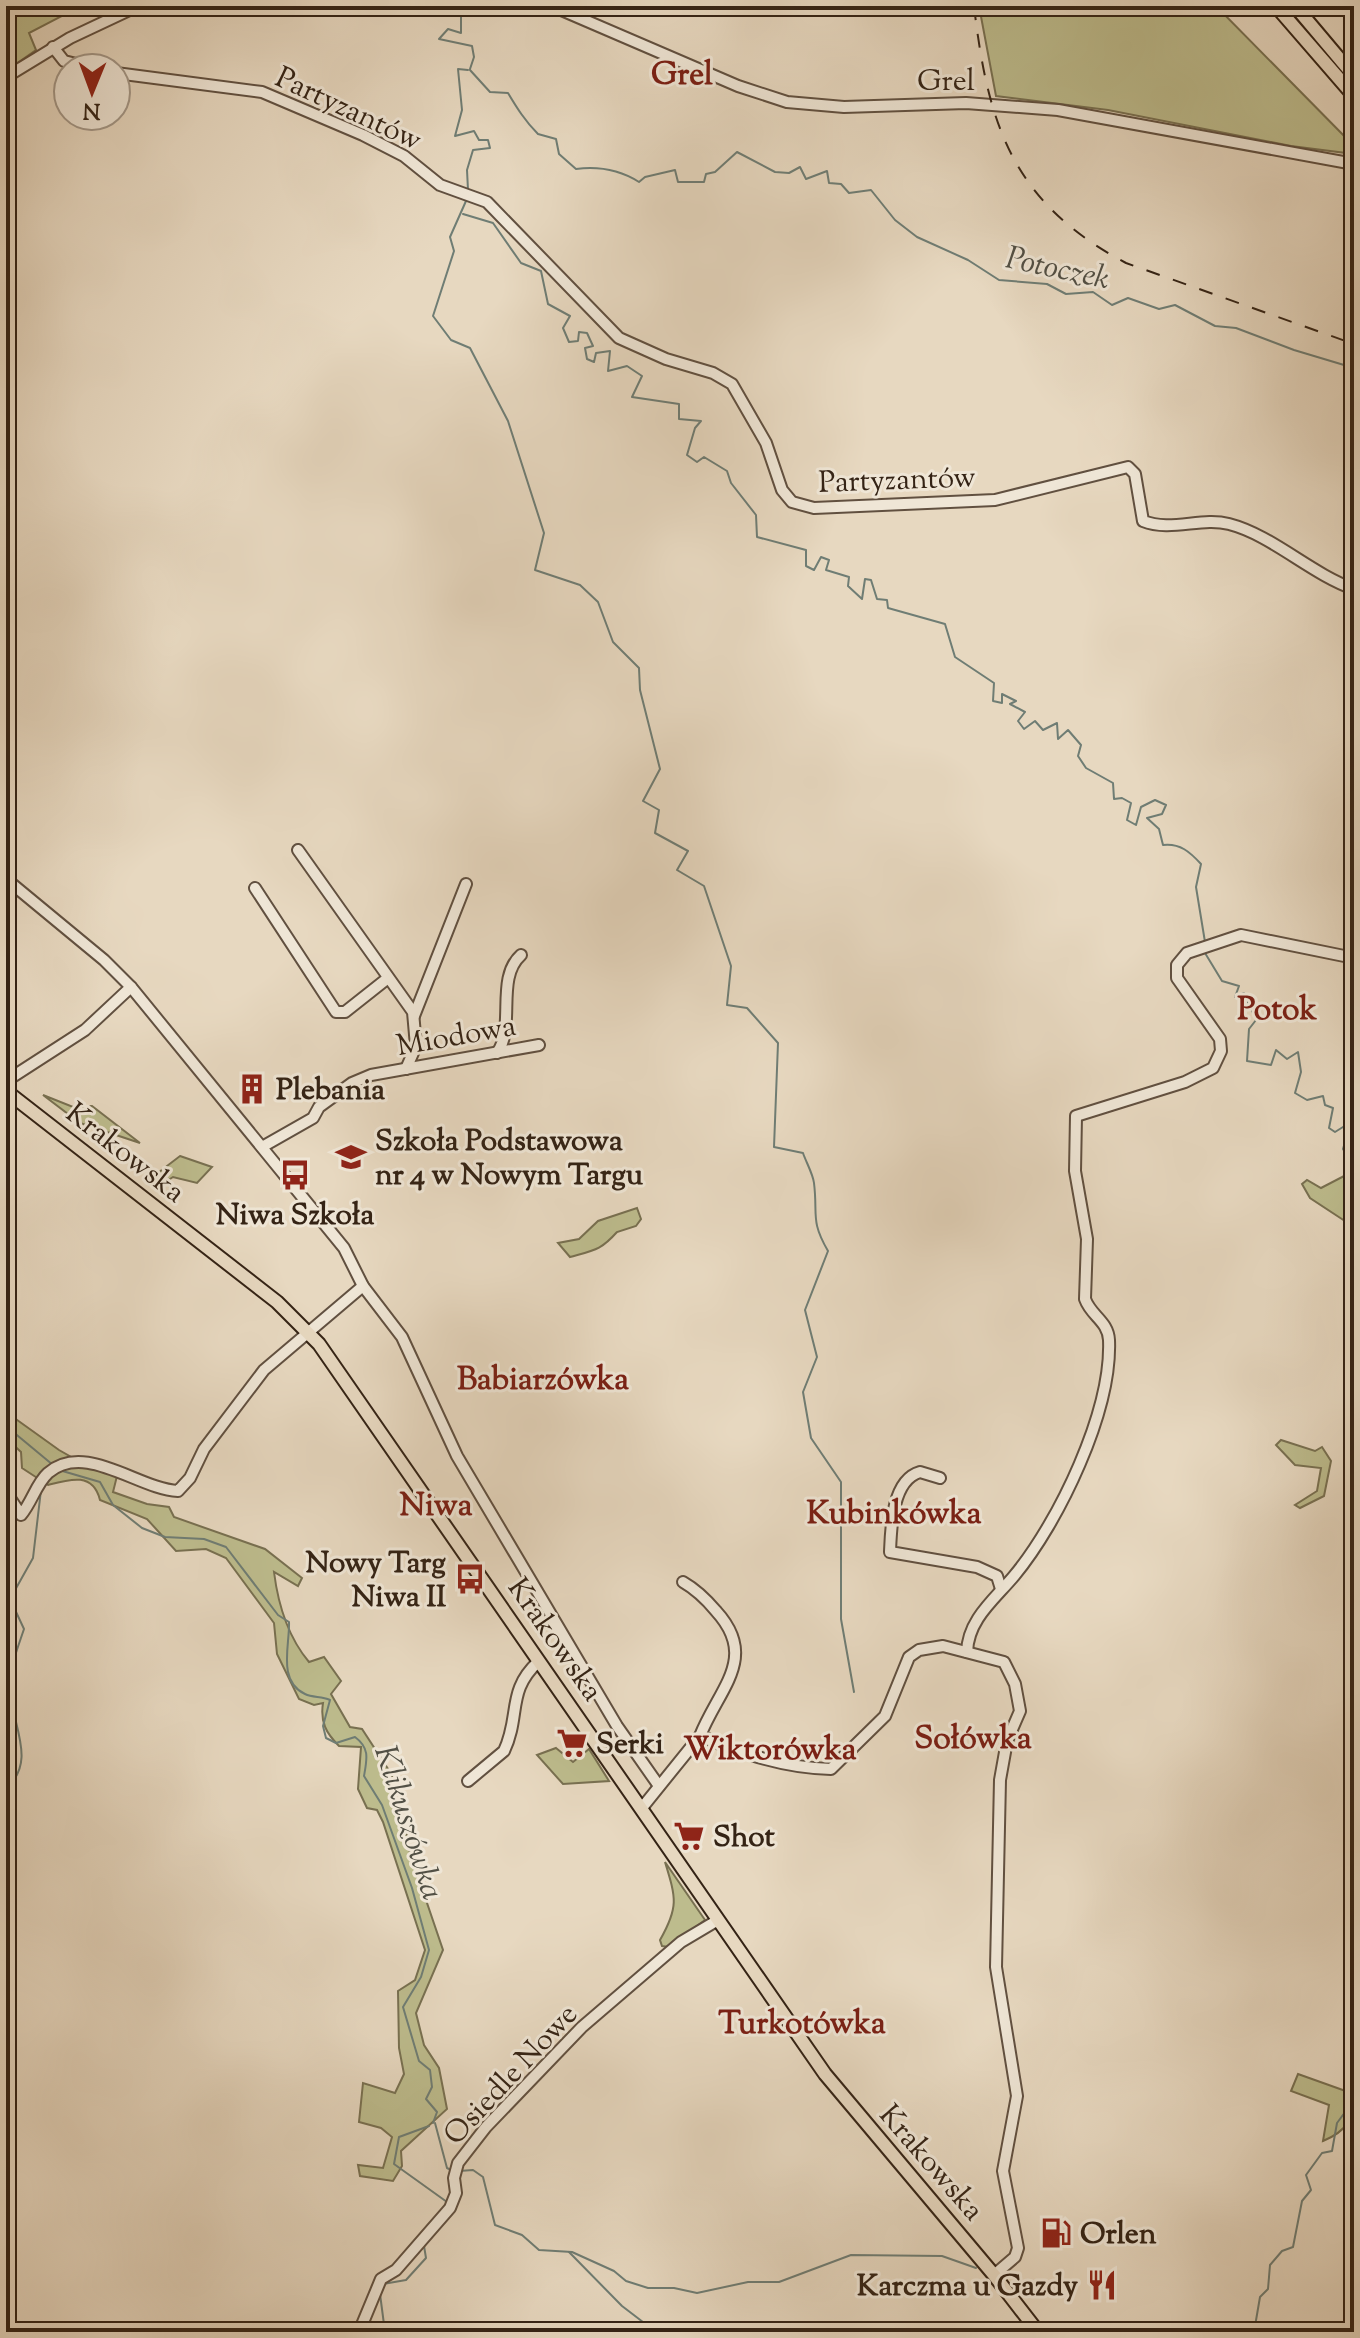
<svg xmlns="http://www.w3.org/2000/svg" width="1360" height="2338" font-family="'Sorts Mill Goudy',serif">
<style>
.green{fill:#bdbc8d;stroke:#787051;stroke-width:2}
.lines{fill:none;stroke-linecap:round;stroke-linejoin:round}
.stream{stroke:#6f7d74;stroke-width:2}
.minor-casing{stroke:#615040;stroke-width:14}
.major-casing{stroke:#342315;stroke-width:16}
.minor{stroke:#efe6d6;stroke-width:10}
.major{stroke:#e7d8c0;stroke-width:12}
.rail{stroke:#342315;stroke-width:2;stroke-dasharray:14 14;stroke-linecap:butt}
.labels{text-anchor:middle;stroke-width:6;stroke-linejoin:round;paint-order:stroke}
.street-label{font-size:30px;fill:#342315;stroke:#efe6d6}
.poi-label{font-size:30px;font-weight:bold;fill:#342315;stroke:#efe6d6;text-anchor:start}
.neighbourhood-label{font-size:32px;font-weight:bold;fill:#7a1f14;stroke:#efe6d6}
.water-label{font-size:32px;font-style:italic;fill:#525045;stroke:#efe6d6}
</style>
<rect width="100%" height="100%" fill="#e7d8c0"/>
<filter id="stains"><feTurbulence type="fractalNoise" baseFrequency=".0025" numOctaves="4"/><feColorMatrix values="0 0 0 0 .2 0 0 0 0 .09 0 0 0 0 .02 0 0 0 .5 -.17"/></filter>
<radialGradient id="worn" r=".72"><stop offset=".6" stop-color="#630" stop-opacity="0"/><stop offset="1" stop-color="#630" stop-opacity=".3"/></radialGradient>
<g class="green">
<polygon points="6,6 55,6 62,16 29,33 36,50 6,71"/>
<polygon points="979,6 1216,6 1354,146 1354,154 1291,146 1108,110 996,96"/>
<polygon points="43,1095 73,1107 92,1106 140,1143 80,1123"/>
<polygon points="180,1156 212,1167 197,1183 173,1177 156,1188 150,1179"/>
<polygon points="1344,1176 1354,1186 1354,1227 1310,1198 1302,1184 1307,1180 1321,1188"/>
<path d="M 637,1208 L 641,1219 L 636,1226 L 617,1232 C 601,1250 595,1250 570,1257 L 558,1243 L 579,1239 L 598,1221 Z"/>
<path d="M 6,1412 L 59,1450 L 89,1467 L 117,1476 L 113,1492 L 147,1504 L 169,1507 L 174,1517 L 265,1549 L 302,1578 L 298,1586 L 274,1572 C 278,1604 288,1637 309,1662 L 324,1657 L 341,1681 L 331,1694 L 350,1727 L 362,1729 L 392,1775 L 392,1797 L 404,1821 L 410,1853 L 443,1950 L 416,2013 L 424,2045 L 439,2068 L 447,2109 L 401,2151 L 402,2166 L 393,2181 L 360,2176 L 358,2165 L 383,2168 L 392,2137 L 381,2128 L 359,2122 L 363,2083 L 395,2093 L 404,2074 L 399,2048 L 398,1991 L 415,1980 L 425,1950 L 383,1822 L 377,1810 L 367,1808 L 358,1789 L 361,1747 L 339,1746 C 326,1733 320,1722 323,1703 L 314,1705 L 299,1699 L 277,1654 L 274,1623 L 226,1558 L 206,1549 L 176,1551 L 147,1519 L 100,1500 C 93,1472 70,1479 48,1485 L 22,1468 L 21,1452 L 6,1438 Z"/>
<polygon points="1281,1440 1315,1451 1322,1447 1331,1461 1324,1496 1300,1508 1295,1505 1317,1491 1321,1468 1295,1465 1276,1445"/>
<polygon points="556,1748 573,1762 589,1749 609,1781 563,1784 537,1755"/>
<path d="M 665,1862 L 705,1920 L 669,1947 L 662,1946 L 660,1940 C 679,1907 676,1898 665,1862 Z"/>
<path d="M 1298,2074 L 1354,2094 C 1354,2119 1347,2131 1323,2141 L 1329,2105 L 1291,2091 Z"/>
</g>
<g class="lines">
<g class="stream">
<polyline points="444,6 448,15 461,16 461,33 448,29 439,39 472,46 474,57 470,69"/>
<polyline points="468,70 458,69 462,110 455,136 474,131 479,140 488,140 490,148 473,150 467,170 468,190"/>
<path d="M 470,70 L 490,92 L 508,93 C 517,108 525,121 538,134 L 556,139 L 559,154 L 576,169 C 599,166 620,170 639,182 L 645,177 L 675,170 L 678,182 L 704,182 L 706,174 L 715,172 L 737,152 L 775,172 L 789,173 L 800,167 L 806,179 L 827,171 L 829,183 L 841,184 L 849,193 L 871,190 L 895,220 L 917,237 L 968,260 L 999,280 L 1047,284 L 1066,294 L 1093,292 L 1112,305 L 1128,298 L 1159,309 L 1175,305 L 1215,326 L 1236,328 L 1294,350 L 1354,368"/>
<path d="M 466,201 L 450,237 L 454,251 L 433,316 L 451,340 L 470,348 L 508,421 L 544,533 L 535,570 L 580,585 L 598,602 L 613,642 L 639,668 L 640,690 L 660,769 L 643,801 L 659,810 L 655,833 L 688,851 L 677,870 L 704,886 L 731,966 L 727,1005 L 747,1008 L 778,1043 L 774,1147 L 803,1153 C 806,1162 813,1174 814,1183 C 818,1215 810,1220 828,1251 L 805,1310 L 817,1357 L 803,1392 L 811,1438 L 841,1482 L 841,1619 L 854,1692"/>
<path d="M 463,214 L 493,223 L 521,263 L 541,271 L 548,304 L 570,316 L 563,328 L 569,342 L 578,341 L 579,332 L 587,333 L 593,346 L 585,348 L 587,359 L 594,362 L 596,353 L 610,351 L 608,371 L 627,366 L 642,376 L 632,397 L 679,404 L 679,419 L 701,421 L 695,428 L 687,455 L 697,462 L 704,457 L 727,471 L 731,483 L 756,515 L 757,537 L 806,550 L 806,566 L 814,570 L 821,557 L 829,560 L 826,570 L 849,577 L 848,586 L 862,599 L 865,579 L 871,580 L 877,599 L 887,600 L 888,608 L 945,624 L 955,657 L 994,683 L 993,701 L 1002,703 L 1002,694 L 1016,701 L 1010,704 L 1025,712 L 1018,721 L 1024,729 L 1035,721 L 1043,730 L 1057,723 L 1058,739 L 1068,730 L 1081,745 L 1078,756 L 1086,768 L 1113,783 L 1114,799 L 1122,798 L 1131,803 L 1127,820 L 1136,825 L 1141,807 L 1155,800 L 1166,805 L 1162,814 L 1147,818 L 1159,829 L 1163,845 C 1180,843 1190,852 1201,864 L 1196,887 L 1205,942"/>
<polyline points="1205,953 1222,981 1239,986 1235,997 1244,993 1256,1020 1249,1029 1247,1061 1271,1065 1276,1050 1287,1059 1298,1052 1301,1072 1295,1093 1307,1100 1323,1096 1325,1105 1333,1108 1329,1128 1335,1132 1351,1122 1343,1149 1349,1159 1348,1174 1354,1175 1350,1197 1354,1197"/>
<polyline points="6,1426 53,1465"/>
<path d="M 59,1470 L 100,1482 L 113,1505 L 142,1528 L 165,1537 L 204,1539 L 226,1547 L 278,1615 L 289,1622 C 290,1645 277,1681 305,1694 C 313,1698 321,1696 330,1700 L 323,1726 L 326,1738 L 336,1743 L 355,1737 C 370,1748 367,1759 364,1776 L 382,1805 L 412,1888 L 429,1950 L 421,1977 L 403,2007 L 419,2061 L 430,2070 L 432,2087 L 426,2099 L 437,2112 L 433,2123"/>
<path d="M 6,1788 C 38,1762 11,1723 10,1689 C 10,1666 17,1650 24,1629 L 10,1599 L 33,1558 L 41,1490"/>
<polyline points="435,2123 447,2168 453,2171"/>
<polyline points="429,2126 399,2137 394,2164 447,2202"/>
<polyline points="459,2171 473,2170 483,2177 495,2225 522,2235 539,2250 572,2252 614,2271 626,2281 648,2288 674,2288 697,2293 748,2282 779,2282 851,2255 942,2256 976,2268"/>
<polyline points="445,2221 454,2211"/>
<polyline points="569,2252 622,2306 656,2332"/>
<polyline points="383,2284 406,2280 426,2258 424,2246"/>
<polyline points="380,2294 385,2332"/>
<polyline points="1254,2332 1260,2297 1268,2289 1270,2265 1282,2251 1293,2247 1302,2201 1311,2190 1306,2175 1322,2153 1332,2151 1337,2123 1354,2100"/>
</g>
<g class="minor-casing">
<g id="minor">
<polyline points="552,6 738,86 787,102 844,107 966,103 1058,110 1354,164"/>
<polyline points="53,47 64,61 93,68"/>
<path d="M 116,73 L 262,92 L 363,135 L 404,156 L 440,185 L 487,202 L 619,338 L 666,359 L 713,373 L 732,384 L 766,443 L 782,490 L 792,502 L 814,508 L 995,500 L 1128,467 L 1135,474 L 1143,521 C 1171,532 1201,517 1229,524 C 1272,535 1311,574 1354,589"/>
<polyline points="6,77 70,38 138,6"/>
<polyline points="298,850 413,1012 416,1046 406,1069"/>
<polyline points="6,879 104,960 131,987 344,1248 363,1286 402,1337 457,1456 617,1726 659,1786"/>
<polyline points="255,888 336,1012 345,1012 388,978"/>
<polyline points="414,1016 466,884"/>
<path d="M 497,1053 C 516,1027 495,978 521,955"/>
<polyline points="6,1081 85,1030 131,987"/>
<polyline points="262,1147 313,1118 319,1107 352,1083 371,1075 539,1045"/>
<path d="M 940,1478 L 920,1472 C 892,1480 891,1527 890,1552 L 977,1567 L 997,1576 L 1001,1589"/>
<path d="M 6,1492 L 21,1515 C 32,1502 36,1484 48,1473 C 85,1441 138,1489 178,1491 L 190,1478 L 204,1449 L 264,1370 L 363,1286"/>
<path d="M 683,1582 C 697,1590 706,1599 716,1611 C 759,1658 719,1688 700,1736"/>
<path d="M 967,1652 C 968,1619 995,1599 1014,1576 C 1059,1522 1112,1411 1109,1340 C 1108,1321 1091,1316 1085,1299 L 1087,1239 L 1075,1171 L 1076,1116 L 1185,1082 L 1213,1068 L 1221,1051 L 1220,1039 L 1177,978 L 1177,965 L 1187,953 L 1241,935 L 1354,958"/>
<path d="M 468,1781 L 504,1751 C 521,1715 506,1691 539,1661"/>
<path d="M 641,1809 L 700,1736 C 744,1754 784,1768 831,1769 L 885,1716 L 909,1657 L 919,1650 L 943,1646 L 1004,1662 L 1015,1684 L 1020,1711 L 1007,1741 L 1000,1780 L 996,1967 L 1017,2096 L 1003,2171 L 1018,2248 L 1015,2257 L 994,2275"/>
<polyline points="359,2332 381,2279 396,2270 450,2208 456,2193 454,2178 458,2163 486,2127 582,2027 681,1942 718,1920"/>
</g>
</g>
<g class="major-casing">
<g id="major">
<polyline points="1276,6 1354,96"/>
<polyline points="1295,6 1354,76"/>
<polyline points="6,1091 277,1302 319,1344 825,2074 994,2275 1038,2332"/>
</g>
</g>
<use href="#minor" class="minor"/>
<use href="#major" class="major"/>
<path class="rail" d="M 974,6 C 988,126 1013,203 1126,263 L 1354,344"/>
</g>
<defs>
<g id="building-bare" transform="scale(2.4)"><path d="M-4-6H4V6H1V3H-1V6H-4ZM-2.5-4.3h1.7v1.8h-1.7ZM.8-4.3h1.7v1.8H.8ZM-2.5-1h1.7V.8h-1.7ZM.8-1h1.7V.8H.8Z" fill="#8f2418" stroke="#efe6d6" stroke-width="2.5" paint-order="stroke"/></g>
<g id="school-bare" transform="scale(2.4)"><path d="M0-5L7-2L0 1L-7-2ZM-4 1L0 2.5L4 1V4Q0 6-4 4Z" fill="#8f2418" stroke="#efe6d6" stroke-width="2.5" paint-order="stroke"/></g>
<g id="bus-bare" transform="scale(2.4)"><path d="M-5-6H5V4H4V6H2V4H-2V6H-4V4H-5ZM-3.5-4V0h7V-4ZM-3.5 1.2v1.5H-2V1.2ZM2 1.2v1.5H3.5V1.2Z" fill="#8f2418" stroke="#efe6d6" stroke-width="2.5" paint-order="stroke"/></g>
<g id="supermarket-bare" transform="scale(2.4)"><path d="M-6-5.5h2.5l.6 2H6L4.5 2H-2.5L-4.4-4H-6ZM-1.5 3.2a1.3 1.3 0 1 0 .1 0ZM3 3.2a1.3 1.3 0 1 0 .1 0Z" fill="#8f2418" stroke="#efe6d6" stroke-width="2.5" paint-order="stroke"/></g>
<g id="fuel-bare" transform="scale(2.4)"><path d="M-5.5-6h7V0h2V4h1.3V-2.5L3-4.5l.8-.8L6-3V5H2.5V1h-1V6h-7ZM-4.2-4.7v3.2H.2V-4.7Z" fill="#8f2418" stroke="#efe6d6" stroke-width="2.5" paint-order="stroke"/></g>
<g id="restaurant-bare" transform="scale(2.4)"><path d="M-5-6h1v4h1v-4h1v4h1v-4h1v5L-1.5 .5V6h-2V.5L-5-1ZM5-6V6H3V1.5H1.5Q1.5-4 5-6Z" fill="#8f2418" stroke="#efe6d6" stroke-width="2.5" paint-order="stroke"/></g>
</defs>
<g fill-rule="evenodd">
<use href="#building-bare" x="252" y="1089"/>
<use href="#school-bare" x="351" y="1157"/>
<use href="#bus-bare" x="295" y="1175"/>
<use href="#bus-bare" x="470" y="1579"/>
<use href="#supermarket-bare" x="572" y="1743"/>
<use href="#supermarket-bare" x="689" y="1836"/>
<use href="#fuel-bare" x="1056" y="2233"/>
<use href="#restaurant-bare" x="1102" y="2285"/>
</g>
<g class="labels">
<g class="street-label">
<text x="946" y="90">Grel</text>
<text transform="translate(349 108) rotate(25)" y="10">Partyzantów</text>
<text transform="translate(897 479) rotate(-2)" y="10">Partyzantów</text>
<text transform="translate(456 1035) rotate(-10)" y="10">Miodowa</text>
<text transform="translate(126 1152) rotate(38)" y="10">Krakowska</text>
<text transform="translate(556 1639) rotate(55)" y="10">Krakowska</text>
<text transform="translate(510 2074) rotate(-47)" y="10">Osiedle Nowe</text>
<text transform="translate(932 2162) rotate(49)" y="10">Krakowska</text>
</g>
<g class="poi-label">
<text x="276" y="1099">Plebania</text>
<text x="375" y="1150">Szkoła Podstawowa<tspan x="375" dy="34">nr 4 w Nowym Targu</tspan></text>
<text x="295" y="1224" text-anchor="middle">Niwa Szkoła</text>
<text x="446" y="1572" text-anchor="end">Nowy Targ<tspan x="446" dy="34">Niwa II</tspan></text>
<text x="596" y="1753">Serki</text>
<text x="713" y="1846">Shot</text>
<text x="1080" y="2243">Orlen</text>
<text x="1078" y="2295" text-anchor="end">Karczma u Gazdy</text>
</g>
<g class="neighbourhood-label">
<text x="682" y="84">Grel</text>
<text x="1277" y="1019">Potok</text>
<text x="543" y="1389">Babiarzówka</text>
<text x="436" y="1515">Niwa</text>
<text x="894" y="1523">Kubinkówka</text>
<text x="973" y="1748">Sołówka</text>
<text x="770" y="1759">Wiktorówka</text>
<text x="802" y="2033">Turkotówka</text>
</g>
<g class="water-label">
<text transform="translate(1058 267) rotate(12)" y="11">Potoczek</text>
<text transform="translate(410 1822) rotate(72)" y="11">Klikuszówka</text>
</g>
</g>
<rect width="1360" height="2338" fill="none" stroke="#e7d8c0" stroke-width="32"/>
<rect x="8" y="8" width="1344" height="2322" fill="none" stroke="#342315" stroke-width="4"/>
<rect x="16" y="16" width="1328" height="2306" fill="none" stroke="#342315" stroke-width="2"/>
<g transform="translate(92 92) rotate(181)"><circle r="38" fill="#efe6d6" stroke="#a49889" stroke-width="2"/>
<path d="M0-6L14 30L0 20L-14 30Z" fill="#8f2418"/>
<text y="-12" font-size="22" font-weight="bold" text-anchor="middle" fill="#342315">N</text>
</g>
<rect width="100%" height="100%" filter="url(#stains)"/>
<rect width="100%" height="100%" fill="url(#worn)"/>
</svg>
